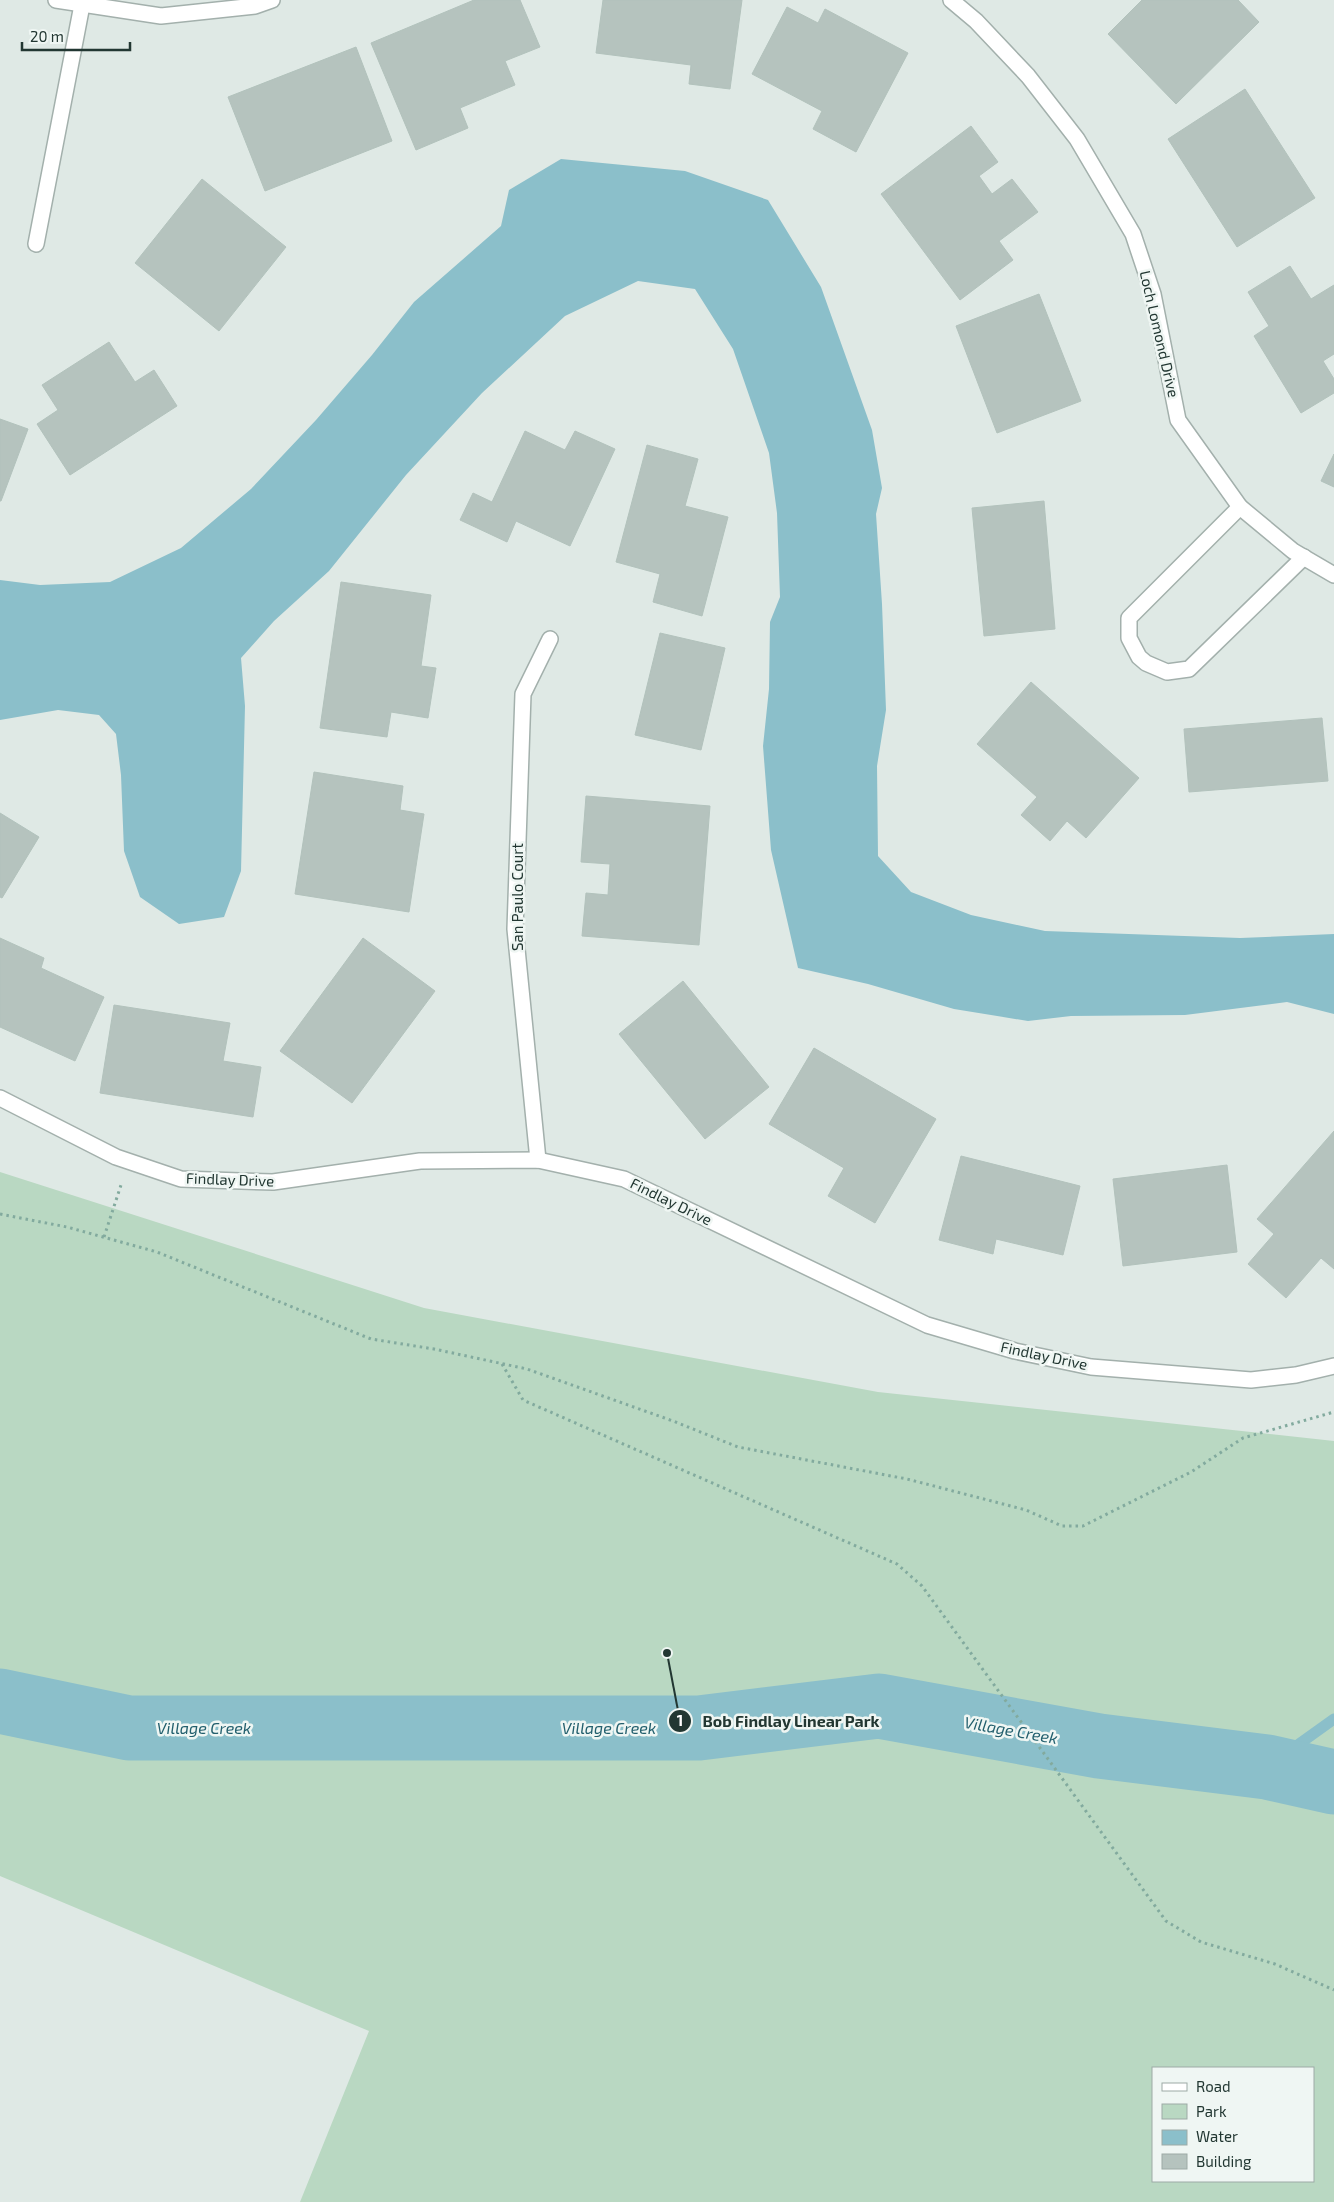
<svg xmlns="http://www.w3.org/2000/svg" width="1334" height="2202" font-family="'Exo 2',sans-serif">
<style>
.green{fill:#b9d8c2;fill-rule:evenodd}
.water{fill:#8bbfca}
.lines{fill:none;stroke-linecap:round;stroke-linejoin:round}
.stream{stroke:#8bbfca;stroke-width:11}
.river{stroke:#8bbfca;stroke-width:65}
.building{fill:#b5c3be;stroke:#b2c2bc}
.street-casing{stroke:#a3b0ac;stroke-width:18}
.path{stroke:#82aa9e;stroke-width:3;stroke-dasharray:2.5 4;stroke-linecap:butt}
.street{stroke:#fff;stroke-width:15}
.labels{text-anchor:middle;stroke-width:5;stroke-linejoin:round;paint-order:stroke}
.street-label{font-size:15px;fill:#223732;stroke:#eff6f3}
.water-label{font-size:16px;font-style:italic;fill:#225f6d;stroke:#eff6f3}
.leader{fill:none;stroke:#223732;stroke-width:2}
.callout-dot{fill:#223732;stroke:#eff6f3;stroke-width:2}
.mark-label{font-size:15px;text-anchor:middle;font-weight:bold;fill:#fff}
.callout-label{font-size:16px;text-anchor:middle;font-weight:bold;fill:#223732;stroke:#eff6f3;stroke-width:5;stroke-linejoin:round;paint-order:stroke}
</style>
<rect width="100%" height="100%" fill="#dfe9e5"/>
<path class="green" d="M 0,1172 L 424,1308 L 878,1392 L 1334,1441 L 1334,2202 L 300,2202 L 369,2031 L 0,1876 ZM 1313,2068 L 1313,2181 L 1153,2181 L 1153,2068 Z"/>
<polygon class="water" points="561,159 685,171 768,200 821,287 872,430 882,488 876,514 882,604 886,710 877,766 878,856 911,892 971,915 1045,931 1240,938 1334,934 1334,1014 1287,1002 1185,1015 1071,1016 1028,1021 954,1009 868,984 798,968 771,850 763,746 769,689 770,622 780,597 777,513 769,453 733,349 695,289 638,281 565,316 482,393 406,475 329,571 274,621 241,658 245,706 241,871 224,917 179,924 140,897 124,851 121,775 116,734 99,715 58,710 0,720 0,580 40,585 110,582 181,548 251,489 316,420 372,355 414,302 501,226 509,190"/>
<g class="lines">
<polyline class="stream" points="1267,1767 1334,1719"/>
<polyline class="river" points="0,1701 129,1728 699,1728 879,1706 1099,1746 1267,1767 1334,1782"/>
</g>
<g class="building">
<polygon points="474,0 520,0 540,47 505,61 515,85 460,108 468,128 416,150 371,43"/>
<polygon points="603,0 742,0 730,89 689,84 691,65 596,53"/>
<polygon points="1142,0 1238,0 1259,22 1176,104 1108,34"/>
<polygon points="787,7 818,23 825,9 908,53 856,152 813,129 822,111 752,74"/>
<polygon points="356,47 392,141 265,191 228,97"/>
<polygon points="1245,89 1315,198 1237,247 1168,139"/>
<polygon points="971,126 998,162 979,176 992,194 1012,179 1038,212 999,241 1013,260 960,300 881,194"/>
<polygon points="202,179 286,247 219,331 135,263"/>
<polygon points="1290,266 1311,299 1334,285 1334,354 1323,361 1334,379 1334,393 1301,413 1254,336 1269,326 1248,292"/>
<polygon points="1039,294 1081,401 997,433 956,326"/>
<polygon points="109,342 135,382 154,370 177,406 70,475 37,424 58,410 42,385"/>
<polygon points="0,419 28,429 1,501 0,501"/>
<polygon points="525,431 565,450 575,431 615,449 570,546 516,521 507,542 460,520 473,493 492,502"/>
<polygon points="647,445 698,459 685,506 728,517 702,616 653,602 660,574 616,562"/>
<polygon points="1334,454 1334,487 1321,481"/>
<polygon points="1044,501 1055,629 984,636 972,508"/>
<polygon points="341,582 431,595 421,666 436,668 428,718 391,712 387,737 320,728"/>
<polygon points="660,633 725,648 701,750 635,735"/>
<polygon points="1031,682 1139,778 1086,838 1067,821 1050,841 1021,815 1037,797 977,744"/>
<polygon points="1322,718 1328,781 1189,792 1184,729"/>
<polygon points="314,772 403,786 400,810 424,814 409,912 295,894"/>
<polygon points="586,796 710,806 699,945 582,936 586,893 608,895 610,864 581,862"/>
<polygon points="0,813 39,837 2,898 0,897"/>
<polygon points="0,938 44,958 41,968 104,997 75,1061 0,1027"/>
<polygon points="363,938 435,991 352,1103 280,1051"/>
<polygon points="683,981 769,1087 705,1139 619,1034"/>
<polygon points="114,1005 230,1023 223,1061 261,1067 253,1117 100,1093"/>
<polygon points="814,1048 936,1119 875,1223 828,1196 844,1168 769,1124"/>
<polygon points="1334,1131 1334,1269 1321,1258 1286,1298 1248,1264 1274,1234 1257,1219"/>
<polygon points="961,1156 1080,1186 1063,1255 996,1239 993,1254 939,1240"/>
<polygon points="1227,1165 1237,1252 1123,1266 1113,1179"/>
</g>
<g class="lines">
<g class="street-casing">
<g id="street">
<polyline points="56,0 161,16 255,6 272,0"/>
<polyline points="951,0 976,21 1028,76 1077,139 1133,234 1153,294 1178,420 1240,507 1293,551 1334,575"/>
<polyline points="36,244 82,5"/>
<polyline points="1240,507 1129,618 1129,638 1139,657 1146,663 1167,672 1189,669 1304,557"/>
<polyline points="0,1098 116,1157 181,1179 273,1182 420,1161 538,1160 624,1179 927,1325 1015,1351 1091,1367 1251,1380 1296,1375 1334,1366"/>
<polyline points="538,1160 515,929 523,694 550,639"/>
</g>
</g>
<g class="path">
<polyline points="0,1214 67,1227 157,1252 371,1339 434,1349 527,1369 673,1421 738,1447 907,1479 1026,1510 1062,1526 1083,1526 1191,1472 1243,1438 1334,1412"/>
<polyline points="104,1237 121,1185"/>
<polyline points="502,1364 523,1400 897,1564 922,1586 1166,1921 1201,1942 1275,1964 1334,1990"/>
</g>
<use href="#street" class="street"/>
</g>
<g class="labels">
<g class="street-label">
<text transform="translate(1159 334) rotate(77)" y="5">Loch Lomond Drive</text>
<text transform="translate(518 897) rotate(-90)" y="5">San Paulo Court</text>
<text transform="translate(230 1180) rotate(2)" y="5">Findlay Drive</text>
<text transform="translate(671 1202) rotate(26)" y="5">Findlay Drive</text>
<text transform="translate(1044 1356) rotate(12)" y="5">Findlay Drive</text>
</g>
<g class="water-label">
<text x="204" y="1734">Village Creek</text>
<text x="609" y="1734">Village Creek</text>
<text transform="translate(1011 1730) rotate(10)" y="6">Village Creek</text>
</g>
</g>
<path class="leader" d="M667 1653L680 1721"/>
<g class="callout-dot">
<circle cx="667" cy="1653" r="5"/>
<circle cx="680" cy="1721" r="12"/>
</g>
<g class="mark-label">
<text x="680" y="1726">1</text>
</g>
<g class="callout-label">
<text x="791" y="1727">Bob Findlay Linear Park</text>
</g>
<rect x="1152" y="2067" width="162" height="115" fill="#eff6f3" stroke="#9daaa6"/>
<rect x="1162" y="2083" width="25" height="8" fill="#ffffff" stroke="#9daaa6"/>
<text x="1196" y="2092" font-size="15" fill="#223732">Road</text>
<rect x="1162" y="2104" width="25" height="15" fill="#b9d8c2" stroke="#9daaa6"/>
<text x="1196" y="2117" font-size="15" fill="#223732">Park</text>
<rect x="1162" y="2130" width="25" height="15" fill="#8bbfca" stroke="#9daaa6"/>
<text x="1196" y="2142" font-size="15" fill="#223732">Water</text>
<rect x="1162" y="2154" width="25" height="15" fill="#b5c3be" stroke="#9daaa6"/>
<text x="1196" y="2167" font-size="15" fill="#223732">Building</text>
<path d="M22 42v8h108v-8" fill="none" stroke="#223732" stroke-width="2.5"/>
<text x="30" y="42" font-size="15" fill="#223732" stroke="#eff6f3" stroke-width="4" paint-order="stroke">20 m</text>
</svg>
